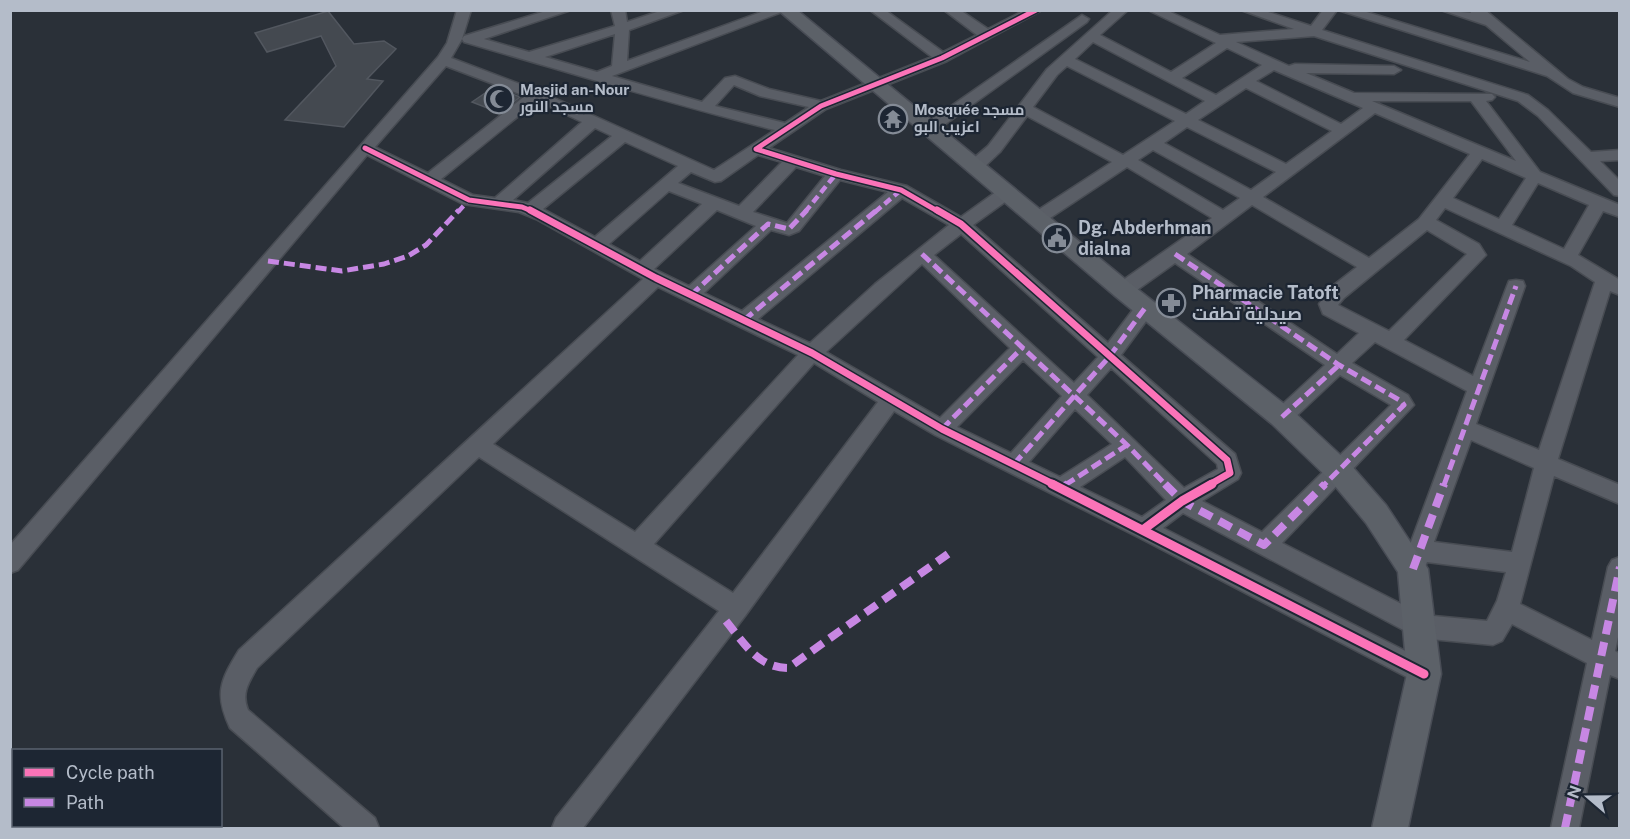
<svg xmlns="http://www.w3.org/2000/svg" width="1630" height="839" font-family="'Public Sans',Cairo,sans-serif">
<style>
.building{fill:#444950;stroke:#52575f;stroke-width:1.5}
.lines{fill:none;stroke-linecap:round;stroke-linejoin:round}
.minor-casing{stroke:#484c53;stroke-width:3}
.major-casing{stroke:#484c55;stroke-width:3}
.minor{fill:#5a5e66;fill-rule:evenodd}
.major{fill:#5c6168;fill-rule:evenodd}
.quiet-far2{stroke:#c787e3;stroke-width:4.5;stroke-dasharray:8 4.5;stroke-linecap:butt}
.quiet-far1{stroke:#c787e3;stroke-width:5;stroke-dasharray:11 5;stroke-linecap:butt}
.quiet{stroke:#c787e3;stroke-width:8;stroke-dasharray:14 8;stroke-linecap:butt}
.cycleway-far2-casing{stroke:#1d2633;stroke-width:8}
.cycleway-far1-casing{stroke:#1d2633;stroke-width:10}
.cycleway-casing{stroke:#1d2633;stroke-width:13}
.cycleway-far2{stroke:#fb73b8;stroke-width:5}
.cycleway-far1{stroke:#fb73b8;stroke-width:7}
.cycleway{stroke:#fb73b8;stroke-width:9}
.labels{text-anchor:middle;stroke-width:4.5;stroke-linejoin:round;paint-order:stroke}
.far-poi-label{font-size:15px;font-weight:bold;fill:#b4bcc9;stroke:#1d2633;text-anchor:start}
.poi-label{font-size:18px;font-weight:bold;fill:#b4bcc9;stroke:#1d2633;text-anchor:start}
</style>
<rect width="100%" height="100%" fill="#2a3038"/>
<g class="building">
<polygon points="328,11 354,44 384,41 396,49 367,79 383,81 344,127 285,120 336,66 321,36 267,52 255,33"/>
<polygon points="494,87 520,97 500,113 472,102"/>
</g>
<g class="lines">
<g class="minor-casing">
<g id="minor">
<path d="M 457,10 L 471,10 L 462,39 L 464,36 L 549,10 L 571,10 L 484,39 L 529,52 L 615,26 L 611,10 L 625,10 L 627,22 L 663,10 L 684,10 L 629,30 L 627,61 L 767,10 L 787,10 L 612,76 L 702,102 L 725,78 L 735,76 L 769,89 L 821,101 L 932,57 L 870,10 L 885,10 L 943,52 L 977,35 L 944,10 L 960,10 L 988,29 L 1025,10 L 1042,10 L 947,61 L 826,109 L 769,148 L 841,170 L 907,186 L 961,217 L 1000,189 L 1012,189 L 1014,193 L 1012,197 L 973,225 L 1108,343 L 1138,303 L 1145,301 L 1152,303 L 1154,308 L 1152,313 L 1121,355 L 1235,454 L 1241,473 L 1238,479 L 1202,501 L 1262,532 L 1391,405 L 1340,375 L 1289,423 L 1282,425 L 1275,423 L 1272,417 L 1275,411 L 1325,365 L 1175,263 L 1130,295 L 1123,296 L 1116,295 L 1114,290 L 1116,285 L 1212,218 L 1127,167 L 1044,222 L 1032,222 L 1029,218 L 1032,214 L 1112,162 L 1027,116 L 1000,152 L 980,171 L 968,171 L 966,167 L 968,163 L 988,146 L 1047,69 L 1113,10 L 1128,10 L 1100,35 L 1171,72 L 1216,43 L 1148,10 L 1166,10 L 1220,35 L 1294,29 L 1241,10 L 1262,10 L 1311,26 L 1323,10 L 1337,10 L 1322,30 L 1528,95 L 1548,110 L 1591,152 L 1620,150 L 1620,160 L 1600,161 L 1620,181 L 1620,196 L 1614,195 L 1538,116 L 1518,101 L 1314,36 L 1236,42 L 1289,66 L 1295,64 L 1394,66 L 1401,70 L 1394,74 L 1306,73 L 1354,93 L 1492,94 L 1495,97 L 1492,100 L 1486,101 L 1540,172 L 1620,205 L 1620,217 L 1603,211 L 1578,255 L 1620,280 L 1620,295 L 1610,291 L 1558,459 L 1620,485 L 1620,504 L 1554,476 L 1520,604 L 1592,640 L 1608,567 L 1612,560 L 1620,557 L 1620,628 L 1615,651 L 1620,654 L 1620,679 L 1610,675 L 1579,828 L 1551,828 L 1587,663 L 1512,624 L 1502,641 L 1493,645 L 1420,638 L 1411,634 L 1183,513 L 1163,528 L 1433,665 L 1437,674 L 1433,683 L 1424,686 L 1136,536 L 935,435 L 894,411 L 745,616 L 583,828 L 552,828 L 556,818 L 719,611 L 479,457 L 257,668 C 249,682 241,693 248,710 L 375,818 L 379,828 L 344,828 L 230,728 C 214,694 220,681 239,650 L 643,279 L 536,219 L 519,212 L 463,204 L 367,155 L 18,570 L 10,573 L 10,545 L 438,57 L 447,43 ZM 615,34 L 612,66 L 597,72 L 545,57 ZM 462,39 L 464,42 C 568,72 670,104 775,130 L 714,170 L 541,92 L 451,58 ZM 1093,42 L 1205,101 L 1186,114 L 1075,59 ZM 1227,48 L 1262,65 L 1216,95 L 1182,78 ZM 446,66 L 525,96 L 428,173 L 375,147 ZM 1067,66 L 1175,121 L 1123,155 L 1033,107 L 1057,75 ZM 1274,70 L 1363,108 L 1341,124 L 1256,81 ZM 734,85 L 760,96 L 809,107 L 785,123 L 715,106 ZM 1246,88 L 1332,131 L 1286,164 L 1198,120 ZM 537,101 L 582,122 L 495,198 L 473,195 L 441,179 ZM 1372,101 L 1471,101 L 1516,161 L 1379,104 ZM 1375,113 L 1470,154 L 1419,219 L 1369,258 L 1263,197 ZM 1187,127 L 1276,172 L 1251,190 L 1164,143 ZM 595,128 L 612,136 L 528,203 L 513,200 ZM 625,142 L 678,166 L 595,237 L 543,209 ZM 1153,150 L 1240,198 L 1223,210 L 1138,160 ZM 758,155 L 782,162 L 739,206 L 678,183 L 691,172 L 715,182 L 721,181 ZM 1482,159 L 1526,178 L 1499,219 L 1453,198 ZM 796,167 L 825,176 L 787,223 L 753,212 ZM 840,180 L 888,192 L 742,311 L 704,293 L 771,230 L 789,235 L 799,231 ZM 1538,183 L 1589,205 L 1564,249 L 1512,225 ZM 669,191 L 702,204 L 640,261 L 609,244 ZM 902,198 L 949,225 L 875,284 L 810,343 L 758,319 ZM 1252,205 L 1357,267 L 1330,288 L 1319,304 L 1323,314 L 1359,333 L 1337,354 L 1187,254 ZM 1445,208 L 1571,266 L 1595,282 L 1539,450 L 1476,424 L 1525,286 L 1523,281 L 1516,280 L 1509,281 L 1507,286 L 1473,376 L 1404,340 L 1486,255 L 1479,244 L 1436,220 ZM 717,210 L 756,226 L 689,286 L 654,269 ZM 1427,230 L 1467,254 L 1389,331 L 1338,305 L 1344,298 ZM 961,234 L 1098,357 L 1074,383 L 934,255 ZM 922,264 L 1010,348 L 940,418 L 826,352 ZM 658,287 L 798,355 L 635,532 L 493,444 ZM 1375,342 L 1467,391 L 1401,569 L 1405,577 L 1413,580 L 1421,577 L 1427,562 L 1506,572 L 1497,601 L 1487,621 L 1423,615 L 1282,543 L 1414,405 L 1408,395 L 1352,363 ZM 1023,360 L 1062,396 L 1011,453 L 957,427 ZM 814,363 L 878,402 L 733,593 L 654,544 ZM 1111,368 L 1217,464 L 1218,469 L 1184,488 L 1087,395 ZM 1075,409 L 1112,444 L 1060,477 L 1029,462 ZM 1471,440 L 1534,468 L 1512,552 L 1434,542 ZM 1125,457 L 1166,500 L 1142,517 L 1080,487 Z"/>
<polygon points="1338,10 1360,10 1530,62 1486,25 1441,10 1471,13 1470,10 1485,10 1568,79 1583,87 1620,98 1620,107 1573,93 1547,76"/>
<polygon points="1082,15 1089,19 1087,22 933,133 921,133 919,130 921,127"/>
</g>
</g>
<g class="major-casing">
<polygon id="major" points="778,10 797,10 1131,284 1292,410 1350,464 1386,505 1428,569 1441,674 1408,828 1372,828 1407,674 1398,572 1366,523 1330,480 1272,424 1115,296"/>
</g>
<use href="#minor" class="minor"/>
<use href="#major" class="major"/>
<g class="quiet-far2">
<polyline points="458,212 469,200"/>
<polyline points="805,212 836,174"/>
<polyline points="875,212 901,190"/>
</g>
<g class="quiet-far1">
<polyline points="922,254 1127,445 1166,485"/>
<polyline points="1175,254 1339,365 1401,401 1404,405 1324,485"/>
<polyline points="268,261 342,271 384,264 408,256 426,245 459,210"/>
<polyline points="691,295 768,224 789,229 807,210"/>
<polyline points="744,320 877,210"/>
<polyline points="1282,417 1339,365"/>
<polyline points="942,429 1023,347"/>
<polyline points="1014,464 1109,357 1145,308"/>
<polyline points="1065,485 1127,445"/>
<polyline points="1444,485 1516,286"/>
</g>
<g class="quiet">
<polyline points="1165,484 1182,501 1264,545 1325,484"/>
<polyline points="1061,488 1068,484"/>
<polyline points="1413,569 1444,484"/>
<path d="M 726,621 C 743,642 758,668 788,668 L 948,554"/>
<polyline points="1565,828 1620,567"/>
</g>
<g class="cycleway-far2-casing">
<g id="cycleway-far2">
<polyline points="365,148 469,200 522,207 534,212"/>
<polyline points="939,212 901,190 836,174 756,149 821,106 942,58 1036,10"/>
</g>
</g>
<g class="cycleway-far1-casing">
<g id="cycleway-far1">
<polyline points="530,210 656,278 812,353 942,429 1055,485"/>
<polyline points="937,210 961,224 1227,460 1230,473 1209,485"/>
</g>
</g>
<g class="cycleway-casing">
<g id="cycleway">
<polyline points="1052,484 1424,674"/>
<polyline points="1144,529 1182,501 1212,484"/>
</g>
</g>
<use href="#cycleway-far2" class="cycleway-far2"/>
<use href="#cycleway-far1" class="cycleway-far1"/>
<use href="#cycleway" class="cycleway"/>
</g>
<defs>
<g id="mosque-ring" transform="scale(1.5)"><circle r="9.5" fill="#1d2633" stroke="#848b96" stroke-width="1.5"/><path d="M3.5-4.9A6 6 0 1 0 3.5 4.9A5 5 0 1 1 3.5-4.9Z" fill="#848b96"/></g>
<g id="temple-ring" transform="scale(1.5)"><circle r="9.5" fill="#1d2633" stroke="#848b96" stroke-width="1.5"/><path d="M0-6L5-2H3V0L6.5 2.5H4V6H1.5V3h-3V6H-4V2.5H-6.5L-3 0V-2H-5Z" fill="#848b96"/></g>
<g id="civic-ring" transform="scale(1.5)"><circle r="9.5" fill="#1d2633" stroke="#848b96" stroke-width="1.5"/><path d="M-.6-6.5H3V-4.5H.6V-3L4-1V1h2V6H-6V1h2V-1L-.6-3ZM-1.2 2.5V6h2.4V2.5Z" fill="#848b96"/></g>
<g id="pharmacy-ring" transform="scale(1.5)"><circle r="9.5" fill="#1d2633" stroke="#848b96" stroke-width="1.5"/><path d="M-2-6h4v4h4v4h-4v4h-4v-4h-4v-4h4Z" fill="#848b96"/></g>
</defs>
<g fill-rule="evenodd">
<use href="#mosque-ring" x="499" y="99"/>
<use href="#temple-ring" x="893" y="119"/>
<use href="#civic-ring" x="1057" y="238"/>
<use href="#pharmacy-ring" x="1171" y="303"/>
</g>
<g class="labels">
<g class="far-poi-label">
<text x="520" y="95">Masjid an-Nour<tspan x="520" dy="17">مسجد النور</tspan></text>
<text x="914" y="115">Mosquée مسجد<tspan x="914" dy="17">اعزيب البو</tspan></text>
</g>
<g class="poi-label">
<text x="1078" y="234">Dg. Abderhman<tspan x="1078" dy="21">dialna</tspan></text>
<text x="1192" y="299">Pharmacie Tatoft<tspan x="1192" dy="21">صيدلية تطفت</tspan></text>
</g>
</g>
<rect width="1630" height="839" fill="none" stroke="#b4bcc9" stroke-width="24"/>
<rect x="12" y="749" width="210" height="78" fill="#1d2633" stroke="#59626f" stroke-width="1.5"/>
<rect x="24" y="768" width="30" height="9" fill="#fb73b8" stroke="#59626f" stroke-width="1.5"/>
<text x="66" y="779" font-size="18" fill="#b4bcc9">Cycle path</text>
<rect x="24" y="798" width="30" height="9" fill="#c787e3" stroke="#59626f" stroke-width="1.5"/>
<text x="66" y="809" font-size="18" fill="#b4bcc9">Path</text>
<g transform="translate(1588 797) rotate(290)" stroke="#1d2633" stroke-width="4.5" paint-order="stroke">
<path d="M0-4.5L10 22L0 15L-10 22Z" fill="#b4bcc9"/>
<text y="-9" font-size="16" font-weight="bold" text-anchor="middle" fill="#b4bcc9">N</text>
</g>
</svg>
